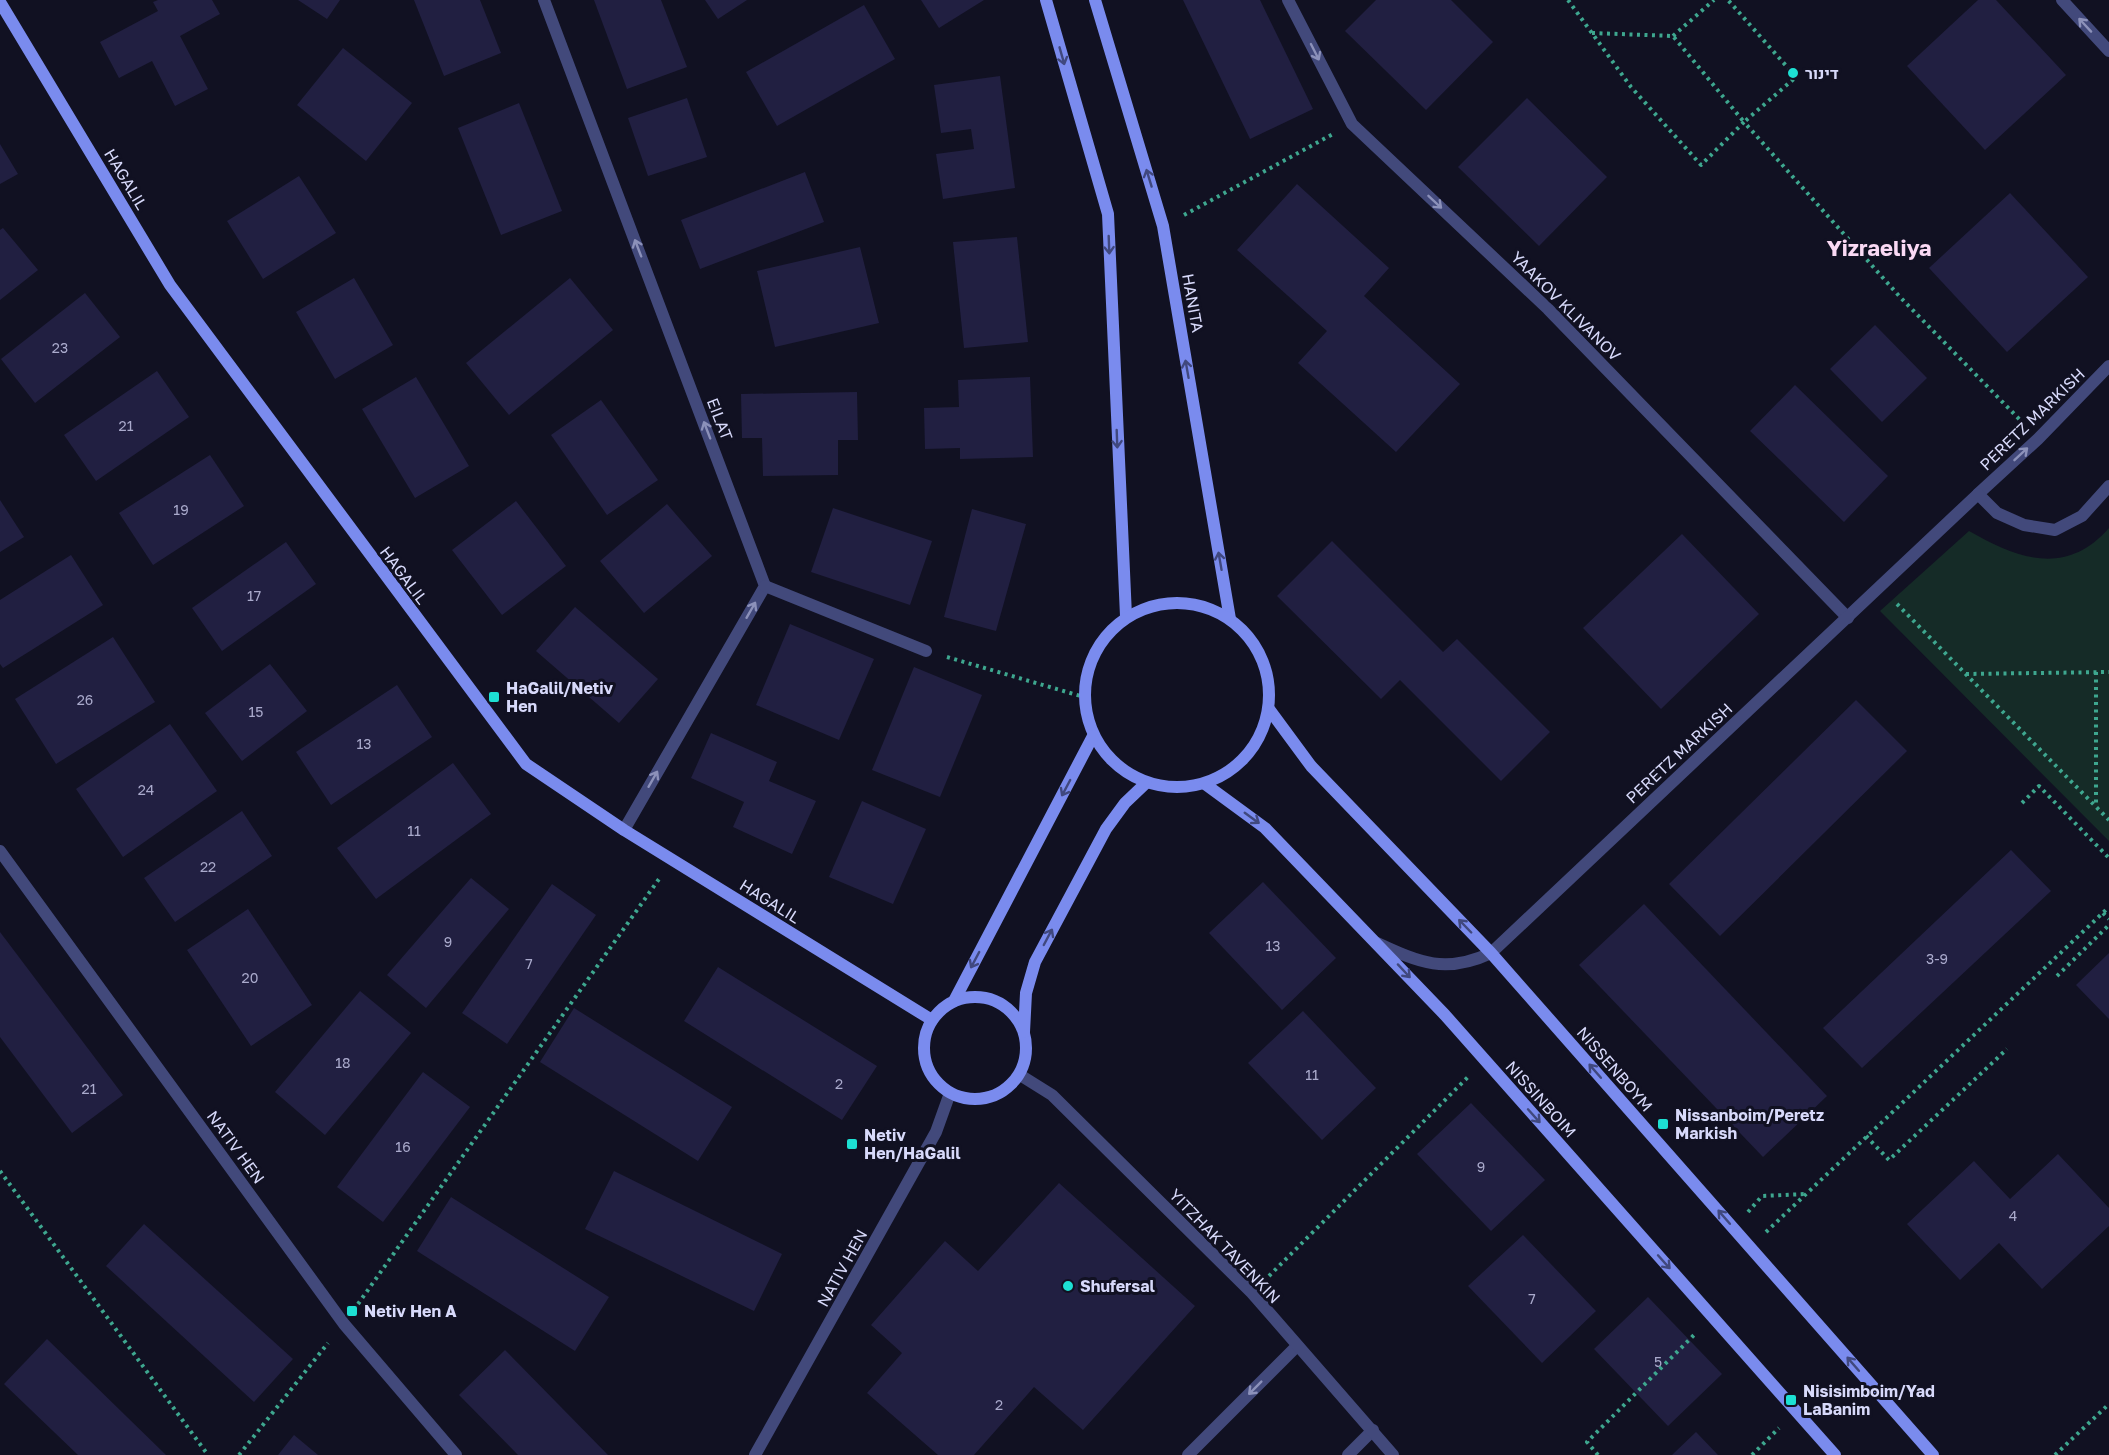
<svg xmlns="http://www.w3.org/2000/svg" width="2109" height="1455" font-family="'Golos Text',Heebo,sans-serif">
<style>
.green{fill:#152b27}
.building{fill:#211f41}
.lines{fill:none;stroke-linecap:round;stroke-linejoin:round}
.path{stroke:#3ea78f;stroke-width:4;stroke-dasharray:3 4.5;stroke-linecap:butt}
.lane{stroke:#42497b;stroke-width:12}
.street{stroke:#42497b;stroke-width:12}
.secondary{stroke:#7a8bee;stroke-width:12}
.oneway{stroke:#8c91ba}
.oneway2{stroke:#40487e}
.poi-dot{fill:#1de0d3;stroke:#112;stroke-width:2}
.labels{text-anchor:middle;stroke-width:6;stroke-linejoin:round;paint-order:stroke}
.number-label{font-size:14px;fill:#aac}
.poi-label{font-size:16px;font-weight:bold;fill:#d7d9fa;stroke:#112;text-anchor:start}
.street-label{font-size:16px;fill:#d7d9fa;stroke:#112}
.district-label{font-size:22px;font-weight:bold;fill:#fad9f4;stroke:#112}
</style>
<rect width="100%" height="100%" fill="#112"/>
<path class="green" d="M 2109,528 L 2109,841 L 1880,611 L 1969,531 C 2018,559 2066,577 2109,528 Z"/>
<g class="building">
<polygon points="158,0 212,0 220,14 180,36 208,89 175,106 152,61 119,78 100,42 158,11 153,2"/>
<polygon points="298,0 340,0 327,19"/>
<polygon points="414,0 480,0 501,53 444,76"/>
<polygon points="594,0 661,0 687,67 627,89"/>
<polygon points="705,0 747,0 718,19"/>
<polygon points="921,0 984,0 939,28"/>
<polygon points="1183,0 1260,0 1313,109 1250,139"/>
<polygon points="1376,0 1451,0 1493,42 1426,110 1345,31"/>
<polygon points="1978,0 1996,0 2066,75 1985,150 1907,66"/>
<polygon points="864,5 895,59 777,126 746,72"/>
<polygon points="343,48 412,103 366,161 297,105"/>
<polygon points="1000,76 1015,188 943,199 936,154 974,149 971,129 941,133 934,85"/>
<polygon points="687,98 707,157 648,176 628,118"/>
<polygon points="1527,98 1607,177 1539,246 1458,167"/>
<polygon points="519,103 562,211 501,235 458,128"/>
<polygon points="0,144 18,174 0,184"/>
<polygon points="805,172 824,222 700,269 681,220"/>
<polygon points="299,176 336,233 263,279 227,221"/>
<polygon points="1297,184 1389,268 1364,296 1460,384 1396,452 1298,363 1327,331 1237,250"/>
<polygon points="2010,193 2088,277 2007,352 1929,268"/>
<polygon points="3,228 38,270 0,300 0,230"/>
<polygon points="1017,237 1028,342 964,348 953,242"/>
<polygon points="860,247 879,323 775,347 757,271"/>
<polygon points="354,278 393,345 335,379 296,312"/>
<polygon points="570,278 613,330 509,415 466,363"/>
<polygon points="85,293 120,337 35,403 1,359"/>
<polygon points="1875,325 1927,378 1882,422 1830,369"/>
<polygon points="157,371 189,417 96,481 64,435"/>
<polygon points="416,377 469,466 415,498 362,409"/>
<polygon points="1030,377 1033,457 960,459 960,448 925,449 924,408 959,407 958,380"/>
<polygon points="1795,385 1888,476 1844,522 1750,431"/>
<polygon points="857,392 858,440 838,440 838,475 763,476 762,438 742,438 741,394"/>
<polygon points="601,400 658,480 607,515 551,435"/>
<polygon points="210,455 244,506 153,565 119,513"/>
<polygon points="0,500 24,537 0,552"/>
<polygon points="516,501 566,566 502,615 452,550"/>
<polygon points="667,504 712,556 644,613 600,561"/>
<polygon points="833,508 932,541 910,605 811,572"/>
<polygon points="972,509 1026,524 996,631 944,617"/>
<polygon points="1682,534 1759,614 1661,709 1583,628"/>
<polygon points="1332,541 1443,652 1457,639 1550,732 1501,781 1400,680 1381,699 1277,596"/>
<polygon points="286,542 316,584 222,651 192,608"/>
<polygon points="71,555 103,605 3,668 0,664 0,600"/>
<polygon points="575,607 658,679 619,723 536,651"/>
<polygon points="790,624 874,659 839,740 756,705"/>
<polygon points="113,637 155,702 56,764 15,699"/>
<polygon points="270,664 307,711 242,761 205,713"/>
<polygon points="914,667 982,695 940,797 872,770"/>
<polygon points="397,685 432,737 331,805 296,752"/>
<polygon points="1856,700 1907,751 1720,936 1669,884"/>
<polygon points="170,724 217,791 123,857 76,789"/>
<polygon points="711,733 777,762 769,781 816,801 792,854 733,827 744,802 691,778"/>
<polygon points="453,763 491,814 376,899 337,848"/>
<polygon points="862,801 926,829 893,904 829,877"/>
<polygon points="242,811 272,856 175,922 144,878"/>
<polygon points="2011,850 2051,891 1862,1068 1823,1028"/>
<polygon points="471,878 509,909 426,1008 387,975"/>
<polygon points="1263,882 1336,958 1282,1010 1209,933"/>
<polygon points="552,884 596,915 507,1044 462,1013"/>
<polygon points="1644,904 1827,1096 1763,1157 1579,965"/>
<polygon points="248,909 312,1005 251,1046 187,950"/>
<polygon points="0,932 123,1095 72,1133 0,1037"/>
<polygon points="2109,953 2109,1019 2076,985"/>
<polygon points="718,967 877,1066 842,1120 684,1021"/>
<polygon points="360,991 411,1033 325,1135 275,1092"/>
<polygon points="574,1008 732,1107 698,1161 540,1062"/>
<polygon points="1303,1011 1376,1088 1322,1140 1248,1063"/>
<polygon points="423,1072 470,1107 383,1222 337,1187"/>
<polygon points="1471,1103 1545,1180 1491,1231 1417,1154"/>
<polygon points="2058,1154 2109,1208 2109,1226 2042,1289 1999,1243 1960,1280 1907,1224 1974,1161 2010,1199"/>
<polygon points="614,1171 782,1254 754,1311 585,1229"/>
<polygon points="1059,1183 1195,1306 1083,1430 1034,1387 974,1455 938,1455 867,1393 902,1353 871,1325 945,1241 978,1271"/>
<polygon points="451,1197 609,1297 575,1351 417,1251"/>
<polygon points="144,1224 293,1359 254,1402 106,1266"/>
<polygon points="1523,1235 1596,1311 1542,1363 1468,1286"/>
<polygon points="1648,1297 1722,1374 1668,1426 1594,1349"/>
<polygon points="47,1339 166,1455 78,1455 4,1384"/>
<polygon points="505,1350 608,1455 518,1455 459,1395"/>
<polygon points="1696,1432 1718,1455 1672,1455"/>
<polygon points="294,1435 318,1455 278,1455"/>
</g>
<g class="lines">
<g class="path">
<polyline points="1568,0 1631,87 1701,165 1744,122 1900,297 2023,423"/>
<polyline points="1592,33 1673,36 1744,122 1796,77 1728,0"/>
<polyline points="1673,36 1714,0"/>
<polyline points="1184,215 1333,134"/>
<polyline points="1897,604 2109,820"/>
<polyline points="947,657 1084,697"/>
<polyline points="2096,672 2096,806"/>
<polyline points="1966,674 2109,672"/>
<polyline points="2022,803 2039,786 2109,858"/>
<polyline points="2103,913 2109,919"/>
<polyline points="2057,976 2109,925"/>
<polyline points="1866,1136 1889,1160 2007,1049"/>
<polyline points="0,1171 208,1455"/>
<polyline points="1748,1212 1762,1196 1806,1194"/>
<polyline points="1766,1232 2109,907"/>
<polyline points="1269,1276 1469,1076"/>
<polyline points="358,1304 659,879"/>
<polyline points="239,1455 328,1343"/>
<polyline points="1598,1455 1587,1442 1696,1333"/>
<polyline points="1752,1455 1779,1428"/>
<polyline points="2055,1455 2109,1404"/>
</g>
<g class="lane">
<polyline points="1188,1455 1296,1347"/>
<polyline points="1348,1455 1373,1430"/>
</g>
<g class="street">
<polyline points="544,0 765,586 624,830"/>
<polyline points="1288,0 1352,124 1548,309 1848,618"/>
<polyline points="2062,0 2109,51"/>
<polyline points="1978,494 2038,439 2109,366"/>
<polyline points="765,586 926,651"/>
<polyline points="0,851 344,1324 456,1455"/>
<path d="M 1377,943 C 1420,963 1446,974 1491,953 L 1978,494 L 1997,513 L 2024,525 L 2055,530 L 2082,516 L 2109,486"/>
<polyline points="1020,1075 1052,1095 1252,1293 1393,1455"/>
<polyline points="755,1455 936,1132 950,1093"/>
</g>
<g class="secondary">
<polyline points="1046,0 1108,214 1126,616"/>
<polyline points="1095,0 1163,226 1230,619"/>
<polyline points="0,2 170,285 526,764 624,830 932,1020"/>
<circle cx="1177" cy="695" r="92"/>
<polyline points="1269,709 1311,766 1491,953 1933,1455"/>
<polyline points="1205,784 1265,828 1445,1015 1835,1455"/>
<circle cx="975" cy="1048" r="51"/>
<polyline points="954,1001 1093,736"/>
<polyline points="1024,1032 1026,993 1035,962 1106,829 1125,803 1146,783"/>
</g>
</g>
<defs><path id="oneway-shaft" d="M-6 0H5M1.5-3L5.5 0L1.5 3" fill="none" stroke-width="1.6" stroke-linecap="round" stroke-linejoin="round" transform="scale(1.5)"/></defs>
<g class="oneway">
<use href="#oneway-shaft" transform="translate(2085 25) rotate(-133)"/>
<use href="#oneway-shaft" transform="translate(1315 52) rotate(63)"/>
<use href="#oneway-shaft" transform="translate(1435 202) rotate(43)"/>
<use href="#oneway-shaft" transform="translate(638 248) rotate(-111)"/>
<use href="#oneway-shaft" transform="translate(707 430) rotate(-111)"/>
<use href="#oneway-shaft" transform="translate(2021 454) rotate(-43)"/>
<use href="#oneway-shaft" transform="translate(751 610) rotate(-60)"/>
<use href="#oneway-shaft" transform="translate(653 779) rotate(-60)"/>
<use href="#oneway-shaft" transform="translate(1255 1388) rotate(135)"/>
</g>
<g class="oneway2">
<use href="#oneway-shaft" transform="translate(1062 56) rotate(74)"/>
<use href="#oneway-shaft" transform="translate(1149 178) rotate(-107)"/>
<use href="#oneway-shaft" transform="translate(1109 245) rotate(88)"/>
<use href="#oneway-shaft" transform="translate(1187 369) rotate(-100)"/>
<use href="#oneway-shaft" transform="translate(1117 439) rotate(88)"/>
<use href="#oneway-shaft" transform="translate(1220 561) rotate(-100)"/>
<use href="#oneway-shaft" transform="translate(1066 788) rotate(118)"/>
<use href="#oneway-shaft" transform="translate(1252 818) rotate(36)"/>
<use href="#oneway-shaft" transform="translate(1465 926) rotate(-134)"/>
<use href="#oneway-shaft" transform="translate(1048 937) rotate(-62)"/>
<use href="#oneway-shaft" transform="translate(975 960) rotate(118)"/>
<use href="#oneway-shaft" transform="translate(1404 971) rotate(47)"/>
<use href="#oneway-shaft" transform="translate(1595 1071) rotate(-131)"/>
<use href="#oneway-shaft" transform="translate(1534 1116) rotate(48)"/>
<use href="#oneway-shaft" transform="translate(1724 1217) rotate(-131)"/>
<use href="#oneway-shaft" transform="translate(1664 1262) rotate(48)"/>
<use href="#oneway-shaft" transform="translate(1853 1364) rotate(-131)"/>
</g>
<g class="poi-dot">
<circle cx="1793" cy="73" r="6"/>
<rect x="488" y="691" width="12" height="12" rx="3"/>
<rect x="1657" y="1118" width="12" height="12" rx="3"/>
<rect x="846" y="1138" width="12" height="12" rx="3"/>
<circle cx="1068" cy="1286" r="6"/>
<rect x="346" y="1305" width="12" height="12" rx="3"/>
<rect x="1785" y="1394" width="12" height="12" rx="3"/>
</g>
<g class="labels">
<g class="number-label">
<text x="60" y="353">23</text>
<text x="126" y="431">21</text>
<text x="181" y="515">19</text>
<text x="254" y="601">17</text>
<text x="85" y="705">26</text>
<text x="256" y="717">15</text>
<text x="364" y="749">13</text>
<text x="146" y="795">24</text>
<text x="414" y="836">11</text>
<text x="208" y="872">22</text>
<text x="448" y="947">9</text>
<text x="1273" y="951">13</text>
<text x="1937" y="964">3-9</text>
<text x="529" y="969">7</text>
<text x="250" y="983">20</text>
<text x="343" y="1068">18</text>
<text x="1312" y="1080">11</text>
<text x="839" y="1089">2</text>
<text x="89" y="1094">21</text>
<text x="403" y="1152">16</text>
<text x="1481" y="1172">9</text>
<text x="2013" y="1221">4</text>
<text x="1532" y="1304">7</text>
<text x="1658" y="1367">5</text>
<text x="999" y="1410">2</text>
</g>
<g class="poi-label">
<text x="1805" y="79">דינור</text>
<text x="506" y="694">HaGalil/Netiv<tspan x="506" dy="18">Hen</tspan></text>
<text x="1675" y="1121">Nissanboim/Peretz<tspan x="1675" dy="18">Markish</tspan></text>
<text x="864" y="1141">Netiv<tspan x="864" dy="18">Hen/HaGalil</tspan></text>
<text x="1080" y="1292">Shufersal</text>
<text x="364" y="1317">Netiv Hen A</text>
<text x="1803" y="1397">Nisisimboim/Yad<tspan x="1803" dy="18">LaBanim</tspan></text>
</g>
<g class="street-label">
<text transform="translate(126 179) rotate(59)" y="6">HAGALIL</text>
<text transform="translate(1193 303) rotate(80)" y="6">HANITA</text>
<text transform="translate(1566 306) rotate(45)" y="6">YAAKOV KLIVANOV</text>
<text transform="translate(720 419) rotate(69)" y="6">EILAT</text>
<text transform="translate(2032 419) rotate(-44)" y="6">PERETZ MARKISH</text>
<text transform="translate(404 575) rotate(53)" y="6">HAGALIL</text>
<text transform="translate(1679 753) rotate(-43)" y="6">PERETZ MARKISH</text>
<text transform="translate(770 901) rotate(32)" y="6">HAGALIL</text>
<text transform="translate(1615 1069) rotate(49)" y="6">NISSENBOYM</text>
<text transform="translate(1541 1099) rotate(48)" y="6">NISSINBOIM</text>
<text transform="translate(236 1147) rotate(54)" y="6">NATIV HEN</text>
<text transform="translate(1225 1246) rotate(46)" y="6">YITZHAK TAVENKIN</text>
<text transform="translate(842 1268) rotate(-61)" y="6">NATIV HEN</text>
</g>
<g class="district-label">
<text x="1879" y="256">Yizraeliya</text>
</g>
</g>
</svg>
